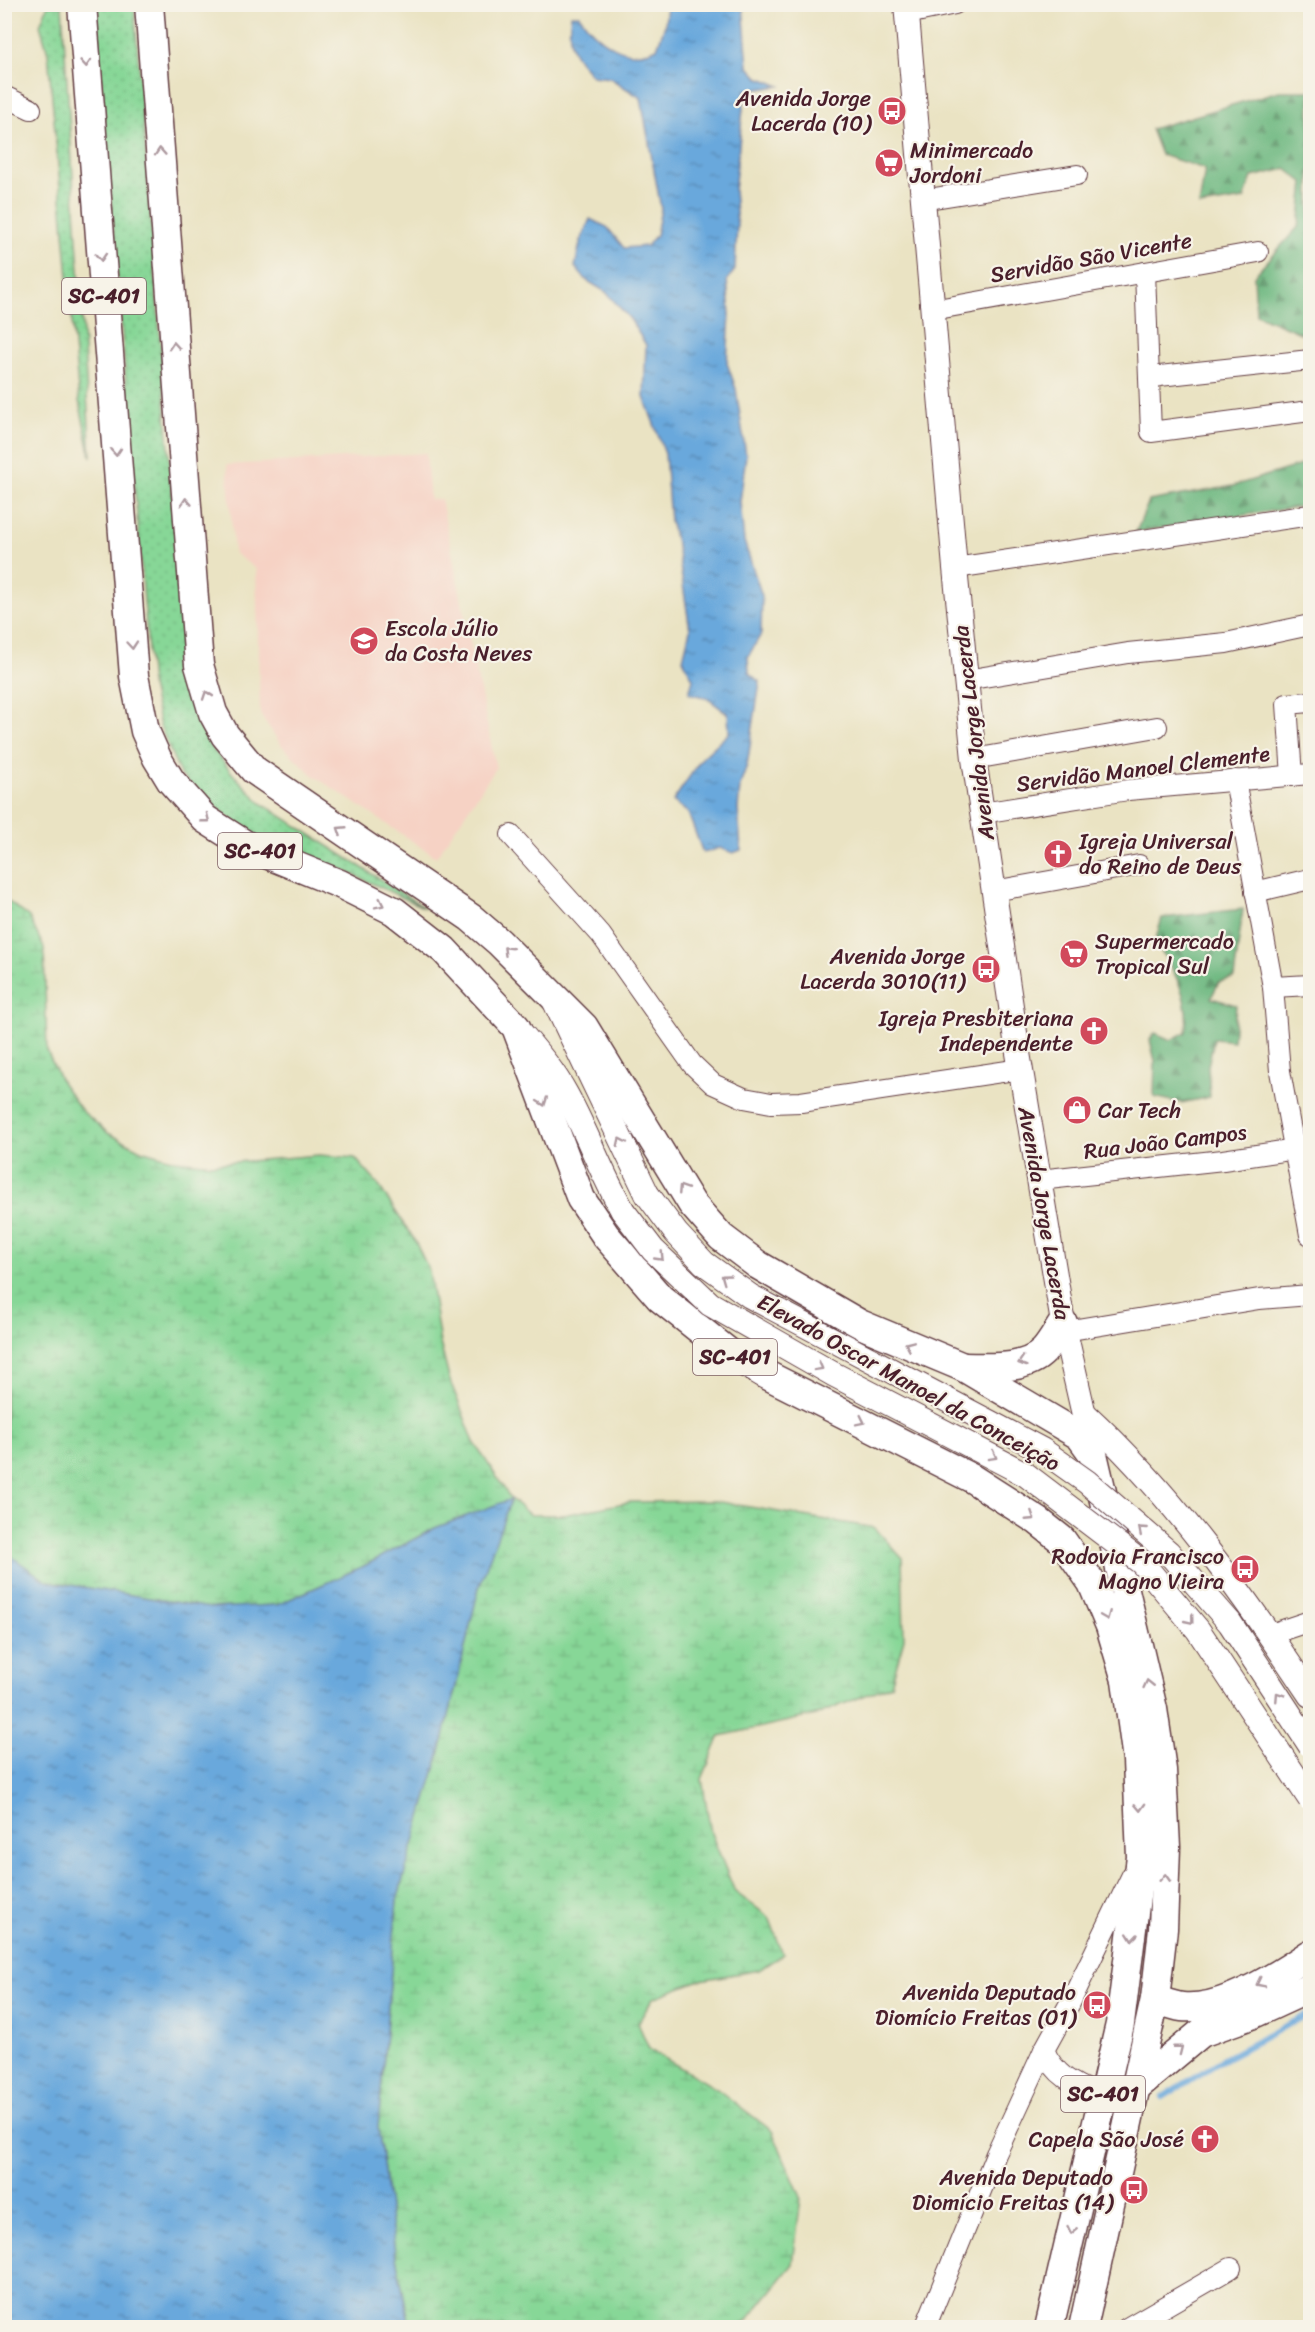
<svg xmlns="http://www.w3.org/2000/svg" width="1315" height="2332" font-family="Sriracha,sans-serif">
<style>
.built{fill:#f6d2c4}
.grass{fill:url(#grass-dots);stroke:#687b61;stroke-width:1.5}
.forest{fill:url(#forest-firs);stroke:#5c6c56;stroke-width:1.5}
.wetland{fill:url(#wetland-marsh);stroke:#687b61;stroke-width:1.5}
.water{fill:url(#water-ripples);stroke:#5a6484;stroke-width:1.5}
.lines{fill:none;stroke-linecap:round;stroke-linejoin:round}
.stream{stroke:#69a8dc;stroke-width:6}
.minor-casing{stroke:#623c42;stroke-width:22}
.major-casing{stroke:#623c42;stroke-width:26}
.highway-casing{stroke:#623c42;stroke-width:31}
.minor{stroke:#fff;stroke-width:20}
.major{stroke:#fff;stroke-width:24}
.highway{stroke:#fff;stroke-width:28}
.major-bridge-casing{stroke:#623c42;stroke-width:26;stroke-linecap:butt}
.major-bridge{stroke:#fff;stroke-width:24}
.oneway{stroke:#ae9aa0}
.labels{text-anchor:middle;stroke-width:4.5;stroke-linejoin:round;paint-order:stroke}
.shield{fill:#f7f3e8;stroke:#7e5f64;stroke-width:1.5}
.shield-label{font-size:21px;font-weight:bold;fill:#4a1f2b}
.poi-label{font-size:22px;fill:#4a1f2b;stroke:#f7f3e8;text-anchor:end}
.street-label{font-size:22px;fill:#4a1f2b;stroke:#f7f3e8}
</style>
<defs>
<pattern id="grass-dots" width="8" height="8" patternUnits="userSpaceOnUse" patternTransform="scale(1.5)"><rect width="8" height="8" fill="#87d797"/><path d="M2 2h.1M6 6h.1" fill="none" stroke="#76b882" stroke-width="1.8" stroke-linecap="round"/></pattern>
<pattern id="forest-firs" width="22" height="20" patternUnits="userSpaceOnUse" patternTransform="scale(1.5)"><rect width="22" height="20" fill="#6db880"/><path d="M5 1l3.5 6h-7zM16 11l3.5 6h-7z" fill="#5c9569"/></pattern>
<pattern id="wetland-marsh" width="20" height="14" patternUnits="userSpaceOnUse" patternTransform="scale(1.5)"><rect width="20" height="14" fill="#87d797"/><path d="M1 5h8M5 5V1M11 12h8M15 12V8" fill="none" stroke="#76b882"/></pattern>
<pattern id="water-ripples" width="26" height="14" patternUnits="userSpaceOnUse" patternTransform="scale(1.5)"><rect width="26" height="14" fill="#69a8dc"/><path d="M2 4q2-2 4 0t4 0M15 11q2-2 4 0t4 0" fill="none" stroke="#5888b3"/></pattern>
</defs>
<rect width="100%" height="100%" fill="#f7f3e8"/>
<filter id="ink" filterUnits="userSpaceOnUse"><feTurbulence type="fractalNoise" baseFrequency=".0167" numOctaves="2"/><feDisplacementMap in="SourceGraphic" scale="12" xChannelSelector="R" yChannelSelector="G"/><feConvolveMatrix kernelMatrix="1 2 1 2 8 2 1 2 1" color-interpolation-filters="sRGB"/></filter>
<filter id="wash" filterUnits="userSpaceOnUse"><feTurbulence type="fractalNoise" baseFrequency=".008" numOctaves="4" result="noise"/><feDisplacementMap in="SourceGraphic" scale="24" xChannelSelector="R" yChannelSelector="G"/><feGaussianBlur stdDeviation="1.35" result="paint"/><feColorMatrix in="noise" values="0 0 0 0 0 0 0 0 0 0 0 0 0 0 0 0 0 1.4 0 .05"/><feComposite in="paint" operator="in"/></filter>
<g filter="url(#wash)">
<rect width="100%" height="100%" fill="#eae3c3"/>
<polygon class="built" points="426,453 430,500 441,499 496,768 436,857 314,776 282,746 260,714 256,569 234,553 227,465"/>
<g class="grass">
<polygon points="48,5 62,5 91,457 79,401 48,53 40,25"/>
<polygon points="95,5 134,5 188,693 200,725 214,750 232,773 261,803 425,908 341,869 278,848 245,829 211,804 180,774 160,726 151,686"/>
</g>
<g class="forest">
<polygon points="1279,91 1310,91 1310,337 1256,314 1254,276 1299,226 1304,183 1286,169 1252,177 1244,199 1199,206 1205,169 1161,155 1151,129"/>
<polygon points="1310,462 1310,505 1136,532 1149,501 1233,486"/>
<path d="M 1243,909 L 1234,978 L 1219,982 L 1211,998 L 1236,1005 L 1233,1041 L 1214,1039 L 1208,1066 L 1210,1097 L 1181,1103 L 1154,1097 L 1155,1061 L 1150,1040 L 1155,1033 L 1171,1040 L 1186,1032 C 1190,997 1174,969 1155,942 L 1162,918 Z"/>
</g>
<polygon class="wetland" points="5,899 29,917 44,948 47,1051 62,1083 82,1111 108,1133 141,1150 175,1160 212,1164 319,1155 355,1158 377,1183 414,1239 429,1270 440,1343 449,1378 474,1442 511,1499 530,1515 563,1515 630,1502 714,1501 875,1528 902,1558 904,1639 891,1685 816,1715 720,1736 702,1779 711,1833 735,1892 769,1917 783,1954 759,1970 700,1980 653,1998 638,2023 649,2049 717,2089 772,2131 801,2197 793,2264 745,2323 737,2328 410,2327 395,2252 378,2127 397,1900 443,1741 479,1587 510,1500 435,1528 364,1566 277,1605 210,1608 46,1581 5,1552"/>
<g class="water">
<path d="M 667,5 L 743,5 L 748,66 L 758,77 L 780,86 L 745,91 L 734,191 L 737,224 L 735,270 L 727,280 L 730,314 L 727,363 L 736,389 L 746,455 L 740,502 L 744,541 L 762,596 L 761,634 L 748,657 L 749,673 L 760,682 L 747,765 L 740,786 L 738,809 L 741,850 L 733,853 L 720,848 L 703,853 L 688,813 L 673,801 L 702,758 L 729,733 L 728,714 L 707,698 L 689,693 L 693,679 L 683,659 L 690,630 L 677,546 L 670,521 L 665,454 L 644,397 L 646,345 L 630,319 L 606,292 L 586,280 L 575,267 L 580,243 L 590,219 L 607,227 L 624,248 L 647,246 L 656,235 L 661,209 L 641,98 L 610,78 L 592,76 C 573,54 566,45 571,15 L 579,15 C 596,40 627,64 657,48 L 665,25 Z"/>
<polygon points="511,1499 479,1587 443,1741 397,1900 378,2127 395,2252 410,2327 5,2327 5,1552 46,1581 210,1608 277,1605 364,1566 435,1528"/>
</g>
<g class="lines">
<polyline class="stream" points="1163,2097 1224,2059 1310,2013"/>
</g>
</g>
<g filter="url(#ink)">
<g class="lines">
<g class="minor-casing">
<g id="minor">
<polyline points="907,14 955,4"/>
<polyline points="4,96 31,109"/>
<polyline points="922,200 1077,175"/>
<polyline points="1145,272 1151,432 1310,411"/>
<polyline points="932,310 1258,252"/>
<polyline points="1150,377 1310,360"/>
<polyline points="955,568 1310,515"/>
<polyline points="966,680 1128,653 1226,643 1310,625"/>
<polyline points="974,759 1157,727"/>
<polyline points="1292,776 1287,704 1310,702"/>
<polyline points="1235,780 1273,987 1280,1071 1310,1235"/>
<polyline points="982,813 1128,790 1310,774"/>
<polyline points="511,835 601,935 692,1064 713,1084 744,1098 771,1103 801,1102 1021,1069"/>
<polyline points="994,891 1139,865"/>
<polyline points="1255,892 1310,879"/>
<polyline points="1273,987 1310,985"/>
<polyline points="1039,1180 1223,1160 1296,1149"/>
<polyline points="1065,1331 1259,1299 1310,1295"/>
<polyline points="1271,1634 1310,1621"/>
<path d="M 1044,2050 C 1056,2078 1076,2085 1103,2097"/>
<polyline points="925,2328 996,2154 1044,2050 1070,2003 1132,1875"/>
<polyline points="1127,2328 1231,2268"/>
</g>
</g>
<g class="major-casing">
<g id="major">
<polyline points="906,4 955,568 974,759 1018,1053 1063,1323 1093,1454"/>
<polyline points="555,1002 647,1194"/>
<path d="M 522,1034 C 538,1053 554,1072 566,1094 C 587,1132 601,1173 623,1211"/>
<path d="M 1084,1413 C 1173,1495 1244,1595 1310,1695"/>
</g>
</g>
<g class="highway-casing">
<g id="highway">
<polyline points="82,4 134,676 145,731 157,758 171,781 205,819 249,847 340,884 394,911 444,950 516,1027 581,1199 606,1236 660,1298 728,1352 763,1373 971,1478 1038,1521 1062,1540 1092,1583 1110,1626 1126,1680 1137,1760 1141,1857 1120,2024 1049,2328"/>
<polyline points="149,4 199,665 213,713 225,735 254,770 471,918 499,942 584,1027 692,1204 721,1237 758,1265 860,1324 963,1367 1080,1436 1093,1454 1153,1709 1162,1770 1166,1847 1163,1929 1155,1999 1083,2328"/>
<path d="M 963,1367 C 988,1367 1025,1371 1044,1351 C 1051,1343 1057,1332 1063,1323"/>
<path d="M 1155,1999 C 1164,2002 1173,2006 1182,2007 C 1221,2011 1279,1975 1310,1954"/>
<polyline points="1135,2088 1201,2033 1251,2015 1310,1988"/>
</g>
</g>
<use href="#minor" class="minor"/>
<use href="#major" class="major"/>
<use href="#highway" class="highway"/>
<g class="major-bridge-casing">
<g id="major-bridge">
<polyline points="647,1194 676,1233 704,1263 750,1296 1042,1450 1087,1482 1168,1552 1230,1623 1310,1745"/>
<polyline points="623,1211 653,1250 710,1304 833,1374 1025,1474 1142,1563 1198,1630 1310,1799"/>
</g>
</g>
<use href="#major-bridge" class="major-bridge"/>
</g>
<defs><path id="oneway-chevron" d="M-2-3.5L2.5 0L-2 3.5" fill="none" stroke-width="1.6" stroke-linecap="round" stroke-linejoin="round" transform="scale(1.5)"/></defs>
<g class="oneway">
<use href="#oneway-chevron" transform="translate(86 63) rotate(86)"/>
<use href="#oneway-chevron" transform="translate(160 152) rotate(-94)"/>
<use href="#oneway-chevron" transform="translate(101 257) rotate(86)"/>
<use href="#oneway-chevron" transform="translate(174 346) rotate(-94)"/>
<use href="#oneway-chevron" transform="translate(116 452) rotate(86)"/>
<use href="#oneway-chevron" transform="translate(186 502) rotate(-94)"/>
<use href="#oneway-chevron" transform="translate(132 645) rotate(85)"/>
<use href="#oneway-chevron" transform="translate(207 695) rotate(-109)"/>
<use href="#oneway-chevron" transform="translate(206 819) rotate(38)"/>
<use href="#oneway-chevron" transform="translate(341 830) rotate(-147)"/>
<use href="#oneway-chevron" transform="translate(380 904) rotate(26)"/>
<use href="#oneway-chevron" transform="translate(507 950) rotate(-136)"/>
<use href="#oneway-chevron" transform="translate(543 1102) rotate(70)"/>
<use href="#oneway-chevron" transform="translate(621 1142) rotate(-115)"/>
<use href="#oneway-chevron" transform="translate(682 1189) rotate(-123)"/>
<use href="#oneway-chevron" transform="translate(660 1257) rotate(46)"/>
<use href="#oneway-chevron" transform="translate(725 1278) rotate(-144)"/>
<use href="#oneway-chevron" transform="translate(909 1345) rotate(-157)"/>
<use href="#oneway-chevron" transform="translate(1022 1362) rotate(162)"/>
<use href="#oneway-chevron" transform="translate(819 1367) rotate(29)"/>
<use href="#oneway-chevron" transform="translate(861 1421) rotate(26)"/>
<use href="#oneway-chevron" transform="translate(993 1456) rotate(29)"/>
<use href="#oneway-chevron" transform="translate(1031 1517) rotate(33)"/>
<use href="#oneway-chevron" transform="translate(1142 1530) rotate(-139)"/>
<use href="#oneway-chevron" transform="translate(1106 1616) rotate(68)"/>
<use href="#oneway-chevron" transform="translate(1190 1620) rotate(51)"/>
<use href="#oneway-chevron" transform="translate(1148 1684) rotate(-103)"/>
<use href="#oneway-chevron" transform="translate(1279 1696) rotate(-123)"/>
<use href="#oneway-chevron" transform="translate(1140 1807) rotate(88)"/>
<use href="#oneway-chevron" transform="translate(1165 1878) rotate(-88)"/>
<use href="#oneway-chevron" transform="translate(1132 1937) rotate(96)"/>
<use href="#oneway-chevron" transform="translate(1260 1983) rotate(153)"/>
<use href="#oneway-chevron" transform="translate(1179 2049) rotate(-38)"/>
<use href="#oneway-chevron" transform="translate(1072 2230) rotate(102)"/>
</g>
</g>
<defs>
<g id="bus-disc" transform="scale(1.5)"><circle r="9.5" fill="#d1495b" stroke="#f7f3e8"/><path d="M-5-6H5V4H4V6H2V4H-2V6H-4V4H-5ZM-3.5-4V0h7V-4ZM-3.5 1.2v1.5H-2V1.2ZM2 1.2v1.5H3.5V1.2Z" fill="#fff"/></g>
<g id="supermarket-disc" transform="scale(1.5)"><circle r="9.5" fill="#d1495b" stroke="#f7f3e8"/><path d="M-6-5.5h2.5l.6 2H6L4.5 2H-2.5L-4.4-4H-6ZM-1.5 3.2a1.3 1.3 0 1 0 .1 0ZM3 3.2a1.3 1.3 0 1 0 .1 0Z" fill="#fff"/></g>
<g id="school-disc" transform="scale(1.5)"><circle r="9.5" fill="#d1495b" stroke="#f7f3e8"/><path d="M0-5L7-2L0 1L-7-2ZM-4 1L0 2.5L4 1V4Q0 6-4 4Z" fill="#fff"/></g>
<g id="church-disc" transform="scale(1.5)"><circle r="9.5" fill="#d1495b" stroke="#f7f3e8"/><path d="M-1.2-6h2.4v3.5h3.3v2.4h-3.3V6h-2.4V-.1h-3.3v-2.4h3.3Z" fill="#fff"/></g>
<g id="shop-disc" transform="scale(1.5)"><circle r="9.5" fill="#d1495b" stroke="#f7f3e8"/><path d="M-5-2.5h2.3a2.7 3.5 0 0 1 5.4 0H5L5.5 6h-11ZM-1.5-2.5h3a1.5 2.3 0 0 0-3 0Z" fill="#fff"/></g>
</defs>
<g fill-rule="evenodd">
<use href="#bus-disc" x="892" y="111"/>
<use href="#supermarket-disc" x="889" y="163"/>
<use href="#school-disc" x="364" y="641"/>
<use href="#church-disc" x="1058" y="854"/>
<use href="#supermarket-disc" x="1074" y="954"/>
<use href="#bus-disc" x="986" y="969"/>
<use href="#church-disc" x="1094" y="1031"/>
<use href="#shop-disc" x="1077" y="1110"/>
<use href="#bus-disc" x="1245" y="1569"/>
<use href="#bus-disc" x="1097" y="2005"/>
<use href="#church-disc" x="1205" y="2139"/>
<use href="#bus-disc" x="1134" y="2190"/>
</g>
<g class="labels">
<g class="shield">
<rect x="62" y="278" width="84" height="36" rx="4.5"/>
<rect x="218" y="833" width="84" height="36" rx="4.5"/>
<rect x="693" y="1339" width="84" height="36" rx="4.5"/>
<rect x="1061" y="2076" width="84" height="36" rx="4.5"/>
</g>
<g class="shield-label">
<text x="104" y="303">SC-401</text>
<text x="260" y="858">SC-401</text>
<text x="735" y="1364">SC-401</text>
<text x="1103" y="2101">SC-401</text>
</g>
<g class="poi-label">
<text x="871" y="106">Avenida Jorge<tspan x="871" dy="25">Lacerda (10)</tspan></text>
<text x="910" y="158" text-anchor="start">Minimercado<tspan x="910" dy="25">Jordoni</tspan></text>
<text x="385" y="636" text-anchor="start">Escola Júlio<tspan x="385" dy="25">da Costa Neves</tspan></text>
<text x="1079" y="849" text-anchor="start">Igreja Universal<tspan x="1079" dy="25">do Reino de Deus</tspan></text>
<text x="1095" y="949" text-anchor="start">Supermercado<tspan x="1095" dy="25">Tropical Sul</tspan></text>
<text x="965" y="964">Avenida Jorge<tspan x="965" dy="25">Lacerda 3010(11)</tspan></text>
<text x="1073" y="1026">Igreja Presbiteriana<tspan x="1073" dy="25">Independente</tspan></text>
<text x="1098" y="1118" text-anchor="start">Car Tech</text>
<text x="1224" y="1564">Rodovia Francisco<tspan x="1224" dy="25">Magno Vieira</tspan></text>
<text x="1076" y="2000">Avenida Deputado<tspan x="1076" dy="25">Diomício Freitas (01)</tspan></text>
<text x="1184" y="2147">Capela São José</text>
<text x="1113" y="2185">Avenida Deputado<tspan x="1113" dy="25">Diomício Freitas (14)</tspan></text>
</g>
<g class="street-label">
<text transform="translate(1091 257) rotate(-10)" y="8">Servidão São Vicente</text>
<text transform="translate(973 733) rotate(-97)" y="8">Avenida Jorge Lacerda</text>
<text transform="translate(1143 768) rotate(-7)" y="8">Servidão Manoel Clemente</text>
<text transform="translate(1165 1141) rotate(-7)" y="8">Rua João Campos</text>
<text transform="translate(1045 1213) rotate(80)" y="8">Avenida Jorge Lacerda</text>
<text transform="translate(909 1382) rotate(29)" y="8">Elevado Oscar Manoel da Conceição</text>
</g>
</g>
<rect width="1315" height="2332" fill="none" stroke="#f7f3e8" stroke-width="24"/>
</svg>
